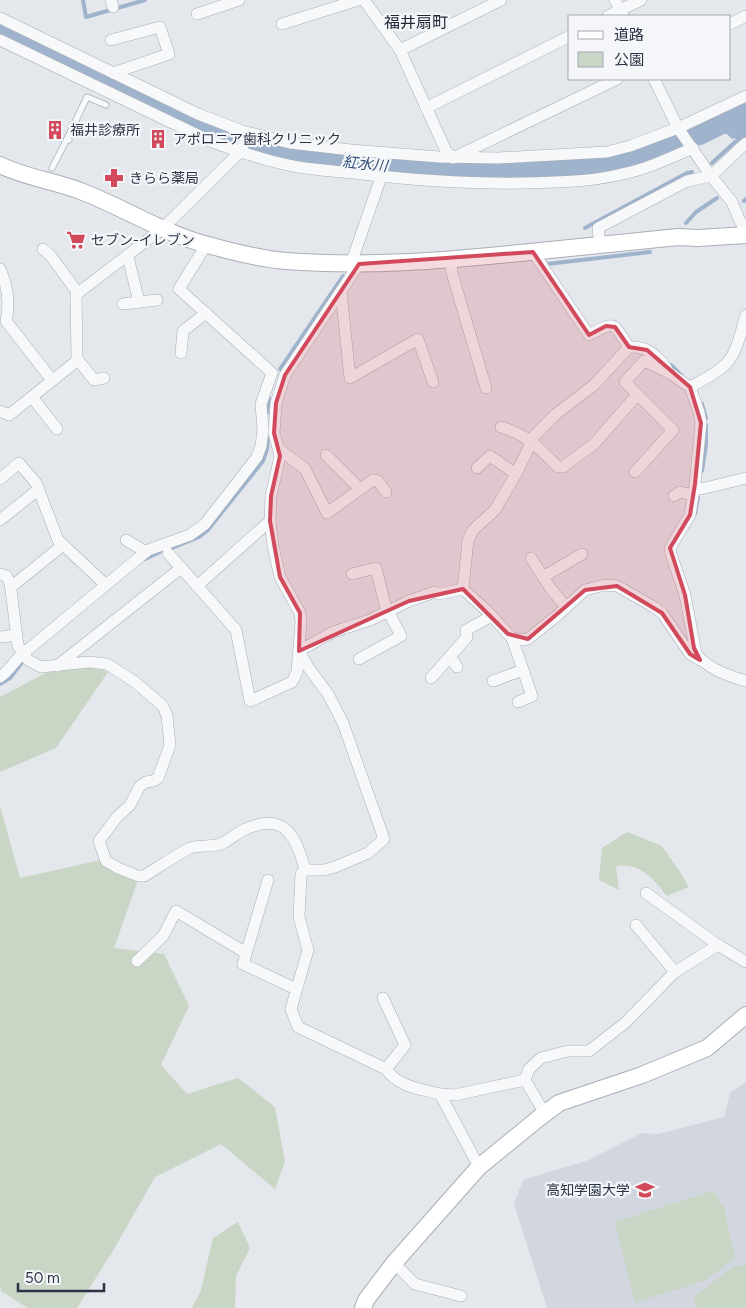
<svg xmlns="http://www.w3.org/2000/svg" width="746" height="1308" font-family="Figtree,'Noto Sans JP',sans-serif">
<style>
.built{fill:#d2d6de}
.green{fill:#c9d6c5}
.water{fill:#9fb4cc}
.lines{fill:none;stroke-linecap:round;stroke-linejoin:round}
.stream{stroke:#9fb4cc;stroke-width:4}
.river{stroke:#9fb4cc;stroke-width:21}
.lane-casing{stroke:#a9aeb7;stroke-width:7}
.street-casing{stroke:#a9aeb7;stroke-width:12}
.secondary-casing{stroke:#a9aeb7;stroke-width:18}
.lane{stroke:#f7f8fa;stroke-width:5.5}
.street{stroke:#f7f8fa;stroke-width:11}
.secondary{stroke:#fff;stroke-width:16}
.marked{fill:#d1495b;fill-opacity:0.2;stroke:#d1495b;stroke-width:4;stroke-linejoin:round}
.labels{text-anchor:middle;stroke-width:4.5;stroke-linejoin:round;paint-order:stroke}
.poi-label{font-size:14px;fill:#2b3445;stroke:#f4f6f9;text-anchor:start}
.water-label{font-size:15px;font-style:italic;fill:#34527a;stroke:#f4f6f9}
.quarter-label{font-size:16px;fill:#1d2536;stroke:#f4f6f9}
</style>
<rect width="100%" height="100%" fill="#e4e7ec"/>
<polygon class="built" points="746,1082 746,1308 547,1308 514,1204 523,1180 589,1160 642,1133 658,1134 724,1117 730,1093"/>
<g class="green">
<polygon points="88,665 108,672 56,748 0,772 0,697 51,670"/>
<polygon points="0,806 20,878 101,860 138,880 114,948 164,954 189,1006 161,1065 187,1094 238,1078 275,1107 285,1162 275,1189 221,1144 155,1177 114,1249 77,1308 28,1308 1,1291 0,1286"/>
<path d="M 627,832 L 662,846 L 680,872 L 689,887 L 667,896 C 653,878 640,862 616,866 L 619,890 L 599,880 L 602,848 Z"/>
<polygon points="713,1191 724,1207 735,1258 704,1281 635,1302 615,1222"/>
<polygon points="238,1222 250,1248 236,1276 235,1308 192,1308 201,1290 213,1238"/>
<polygon points="746,1265 746,1308 697,1308 694,1297 733,1267"/>
</g>
<polygon class="water" points="746,101 746,137 740,143 735,138 732,139 727,134 724,134 702,145 693,132 694,127"/>
<g class="lines">
<g class="stream">
<polyline points="83,0 86,17 145,0"/>
<polyline points="712,163 746,132"/>
<polyline points="744,201 746,199"/>
<polyline points="686,223 696,212 717,198"/>
<polyline points="585,228 687,173 692,172"/>
<polyline points="547,264 650,252"/>
<polyline points="671,365 682,376"/>
<polyline points="280,369 343,276"/>
<polyline points="702,404 706,418"/>
<polyline points="267,413 269,398"/>
<polyline points="702,471 706,445 706,425"/>
<polyline points="695,514 698,497"/>
<polyline points="172,548 199,537 207,531 263,461 267,449 268,438"/>
<polyline points="145,559 164,550"/>
<polyline points="0,684 10,678 23,661"/>
</g>
<polyline class="river" points="0,27 185,118 240,141 304,157 432,172 492,173 599,167 633,161 702,133 746,111"/>
<g class="lane-casing">
<g id="lane">
<polyline points="69,140 67,139 87,97 106,105"/>
<polyline points="52,168 67,139"/>
</g>
</g>
<g class="street-casing">
<g id="street">
<polyline points="111,0 113,7"/>
<polyline points="364,0 400,50 446,151 453,158 617,79"/>
<polyline points="615,0 623,16"/>
<polyline points="197,14 239,0"/>
<polyline points="608,16 641,0"/>
<polyline points="0,18 198,114 242,131 290,143 351,150 439,157 498,158 607,152 630,146 678,128 746,96"/>
<polyline points="282,24 358,0"/>
<polyline points="730,24 746,16"/>
<path d="M 0,40 L 210,141 C 237,151 265,161 293,166 C 313,170 334,171 353,173 C 411,180 466,184 524,183 C 556,182 590,182 622,174 C 647,169 670,158 693,148"/>
<polyline points="111,40 160,27 169,54 113,73"/>
<polyline points="400,50 501,0"/>
<polyline points="654,79 678,128 711,176 732,202 739,219 746,231"/>
<polyline points="426,108 570,36"/>
<polyline points="600,245 598,228 687,181 711,176 746,143"/>
<polyline points="43,249 50,255 78,293"/>
<path d="M 533,252 L 589,335 C 617,319 613,324 629,347"/>
<polyline points="128,257 139,302"/>
<polyline points="451,261 452,273 486,388"/>
<polyline points="350,263 354,255 381,177"/>
<path d="M 0,269 C 8,286 10,302 6,321 L 52,380"/>
<polyline points="341,291 350,378 418,339 433,382"/>
<polyline points="123,304 157,300"/>
<path d="M 746,315 C 741,331 738,350 727,363 C 717,374 702,380 690,387 L 699,412 L 701,423 L 695,484 L 690,515 L 670,548 L 671,554 L 685,595 L 696,653 C 705,668 729,676 746,681"/>
<polyline points="181,353 183,331 206,313"/>
<polyline points="78,360 94,380 104,378"/>
<polyline points="32,397 57,429"/>
<polyline points="0,411 9,415 78,360 77,357 76,296 78,293 163,228 240,152 248,133"/>
<path d="M 501,427 C 528,435 538,447 558,467 L 563,467 L 594,444 L 637,395"/>
<polyline points="280,450 305,469 327,513 373,480 378,481 386,492"/>
<polyline points="326,455 360,489"/>
<polyline points="477,468 490,456 516,474"/>
<polyline points="635,472 673,430 625,382 644,361 668,372 690,387"/>
<polyline points="0,479 19,463 36,483 58,540 106,585"/>
<polyline points="695,487 701,489 746,478"/>
<polyline points="674,496 680,492 693,495"/>
<polyline points="0,520 39,489"/>
<polyline points="126,540 146,552"/>
<polyline points="168,553 236,630 250,701 292,682 297,672 301,622 300,613 280,577 273,546 270,521 271,496 280,456 274,433 276,403 285,375 359,264"/>
<polyline points="531,558 551,589 566,607"/>
<path d="M 0,574 L 6,576 L 10,582 L 18,646 L 28,660 L 41,667 L 89,662 L 107,664 L 135,682 L 163,706 L 167,716 L 170,745 L 158,778 L 153,781 L 146,782 L 140,786 L 130,805 L 117,817 L 99,841 L 106,861 L 118,868 L 138,876 L 144,876 C 159,867 174,856 190,848 C 200,844 213,848 223,843 C 231,839 238,832 246,829 C 285,811 297,838 305,870"/>
<polyline points="352,574 376,568 385,605 401,636 359,659"/>
<polyline points="543,577 582,554"/>
<polyline points="197,586 270,521"/>
<polyline points="11,587 63,545"/>
<path d="M 463,589 L 468,540 L 473,530 L 495,510 L 516,474 L 535,435 L 556,414 L 594,385 L 629,347 C 633,347 638,347 641,348 C 651,350 665,363 668,372"/>
<polyline points="0,637 17,635"/>
<polyline points="512,638 532,696 518,702"/>
<polyline points="450,656 457,667"/>
<polyline points="57,666 181,568"/>
<path d="M 0,677 C 12,669 17,655 30,648 L 148,550 L 190,535 L 205,524 L 257,457 L 261,446 L 263,430 L 261,404 L 272,373 L 179,289 L 206,245"/>
<polyline points="431,678 467,637 466,630 492,616"/>
<polyline points="493,681 523,670"/>
<polyline points="268,880 243,964 296,989"/>
<polyline points="646,893 718,945 746,962"/>
<polyline points="636,925 675,972"/>
<polyline points="137,961 163,936 176,911 246,953"/>
<polyline points="383,998 405,1045 386,1069"/>
<polyline points="525,1080 529,1069 541,1058 568,1051 589,1051 625,1023 675,972 718,945"/>
<polyline points="440,1094 455,1095 525,1080 545,1114"/>
<path d="M 479,1167 L 440,1094 C 420,1089 398,1087 386,1069 L 298,1027 L 291,1009 L 308,950 L 299,917 L 301,874 L 305,870 L 324,870 L 335,867 L 368,853 L 384,839 L 343,723 L 328,694 L 308,667 L 299,651 L 333,632 L 370,620 L 409,601 L 435,592 L 439,594 L 463,589 L 487,611 L 512,638 L 523,640 L 528,639 L 559,614 L 585,590 L 605,585 L 617,586 L 654,607 L 662,613 L 690,654 L 700,660"/>
<polyline points="394,1263 415,1284 461,1296"/>
</g>
</g>
<g class="secondary-casing">
<g id="secondary">
<path d="M 0,165 C 26,178 56,181 83,192 C 124,208 165,234 208,245 C 233,252 260,259 286,261 C 364,267 443,261 520,253 C 573,248 626,242 678,237 L 698,238 L 746,235"/>
<polyline points="363,1308 366,1300 394,1263 479,1167 539,1118 559,1103 642,1075 707,1048 746,1015"/>
</g>
</g>
<use href="#lane" class="lane"/>
<use href="#street" class="street"/>
<use href="#secondary" class="secondary"/>
</g>
<path class="marked" d="M 533,252 L 589,335 L 606,326 L 615,327 L 629,347 L 647,350 L 690,387 L 701,423 L 695,484 L 690,515 L 670,548 L 685,595 L 694,648 L 700,660 L 690,654 L 662,613 L 617,586 L 585,590 L 528,639 L 508,634 L 463,589 L 409,601 L 299,651 L 300,613 L 280,577 L 270,521 L 271,496 L 280,456 L 274,433 L 276,403 L 285,375 L 359,264 Z"/>
<defs>
<g id="building-bare" transform="scale(1.5)"><path d="M-4-6H4V6H1V3H-1V6H-4ZM-2.5-4.3h1.7v1.8h-1.7ZM.8-4.3h1.7v1.8H.8ZM-2.5-1h1.7V.8h-1.7ZM.8-1h1.7V.8H.8Z" fill="#d1495b" stroke="#f4f6f9" stroke-width="2.5" paint-order="stroke"/></g>
<g id="pharmacy-bare" transform="scale(1.5)"><path d="M-2-6h4v4h4v4h-4v4h-4v-4h-4v-4h4Z" fill="#d1495b" stroke="#f4f6f9" stroke-width="2.5" paint-order="stroke"/></g>
<g id="supermarket-bare" transform="scale(1.5)"><path d="M-6-5.5h2.5l.6 2H6L4.5 2H-2.5L-4.4-4H-6ZM-1.5 3.2a1.3 1.3 0 1 0 .1 0ZM3 3.2a1.3 1.3 0 1 0 .1 0Z" fill="#d1495b" stroke="#f4f6f9" stroke-width="2.5" paint-order="stroke"/></g>
<g id="university-bare" transform="scale(1.5)"><path d="M0-5L7-2L0 1L-7-2ZM-4 1L0 2.5L4 1V4Q0 6-4 4Z" fill="#d1495b" stroke="#f4f6f9" stroke-width="2.5" paint-order="stroke"/></g>
</defs>
<g fill-rule="evenodd">
<use href="#building-bare" x="55" y="130"/>
<use href="#building-bare" x="158" y="139"/>
<use href="#pharmacy-bare" x="114" y="178"/>
<use href="#supermarket-bare" x="76" y="240"/>
<use href="#university-bare" x="645" y="1190"/>
</g>
<g class="labels">
<g class="poi-label">
<text x="70" y="135">福井診療所</text>
<text x="173" y="144">アポロニア歯科クリニック</text>
<text x="129" y="183">きらら薬局</text>
<text x="91" y="245">セブン-イレブン</text>
<text x="630" y="1195" text-anchor="end">高知学園大学</text>
</g>
<g class="water-label">
<text transform="translate(365 164) rotate(6)" y="5">紅水川</text>
</g>
<g class="quarter-label">
<text x="416" y="28">福井扇町</text>
</g>
</g>
<rect x="568" y="15" width="162" height="65" fill="#f4f6f9" stroke="#a4a8b1"/>
<rect x="578" y="31" width="25" height="8" fill="#ffffff" stroke="#a4a8b1"/>
<text x="614" y="40" font-size="15" fill="#2b3445">道路</text>
<rect x="578" y="52" width="25" height="15" fill="#c9d6c5" stroke="#a4a8b1"/>
<text x="614" y="65" font-size="15" fill="#2b3445">公園</text>
<path d="M18 1283v8h86v-8" fill="none" stroke="#2b3445" stroke-width="2.5"/>
<text x="25" y="1283" font-size="15" fill="#2b3445" stroke="#f4f6f9" stroke-width="4" paint-order="stroke">50 m</text>
</svg>
